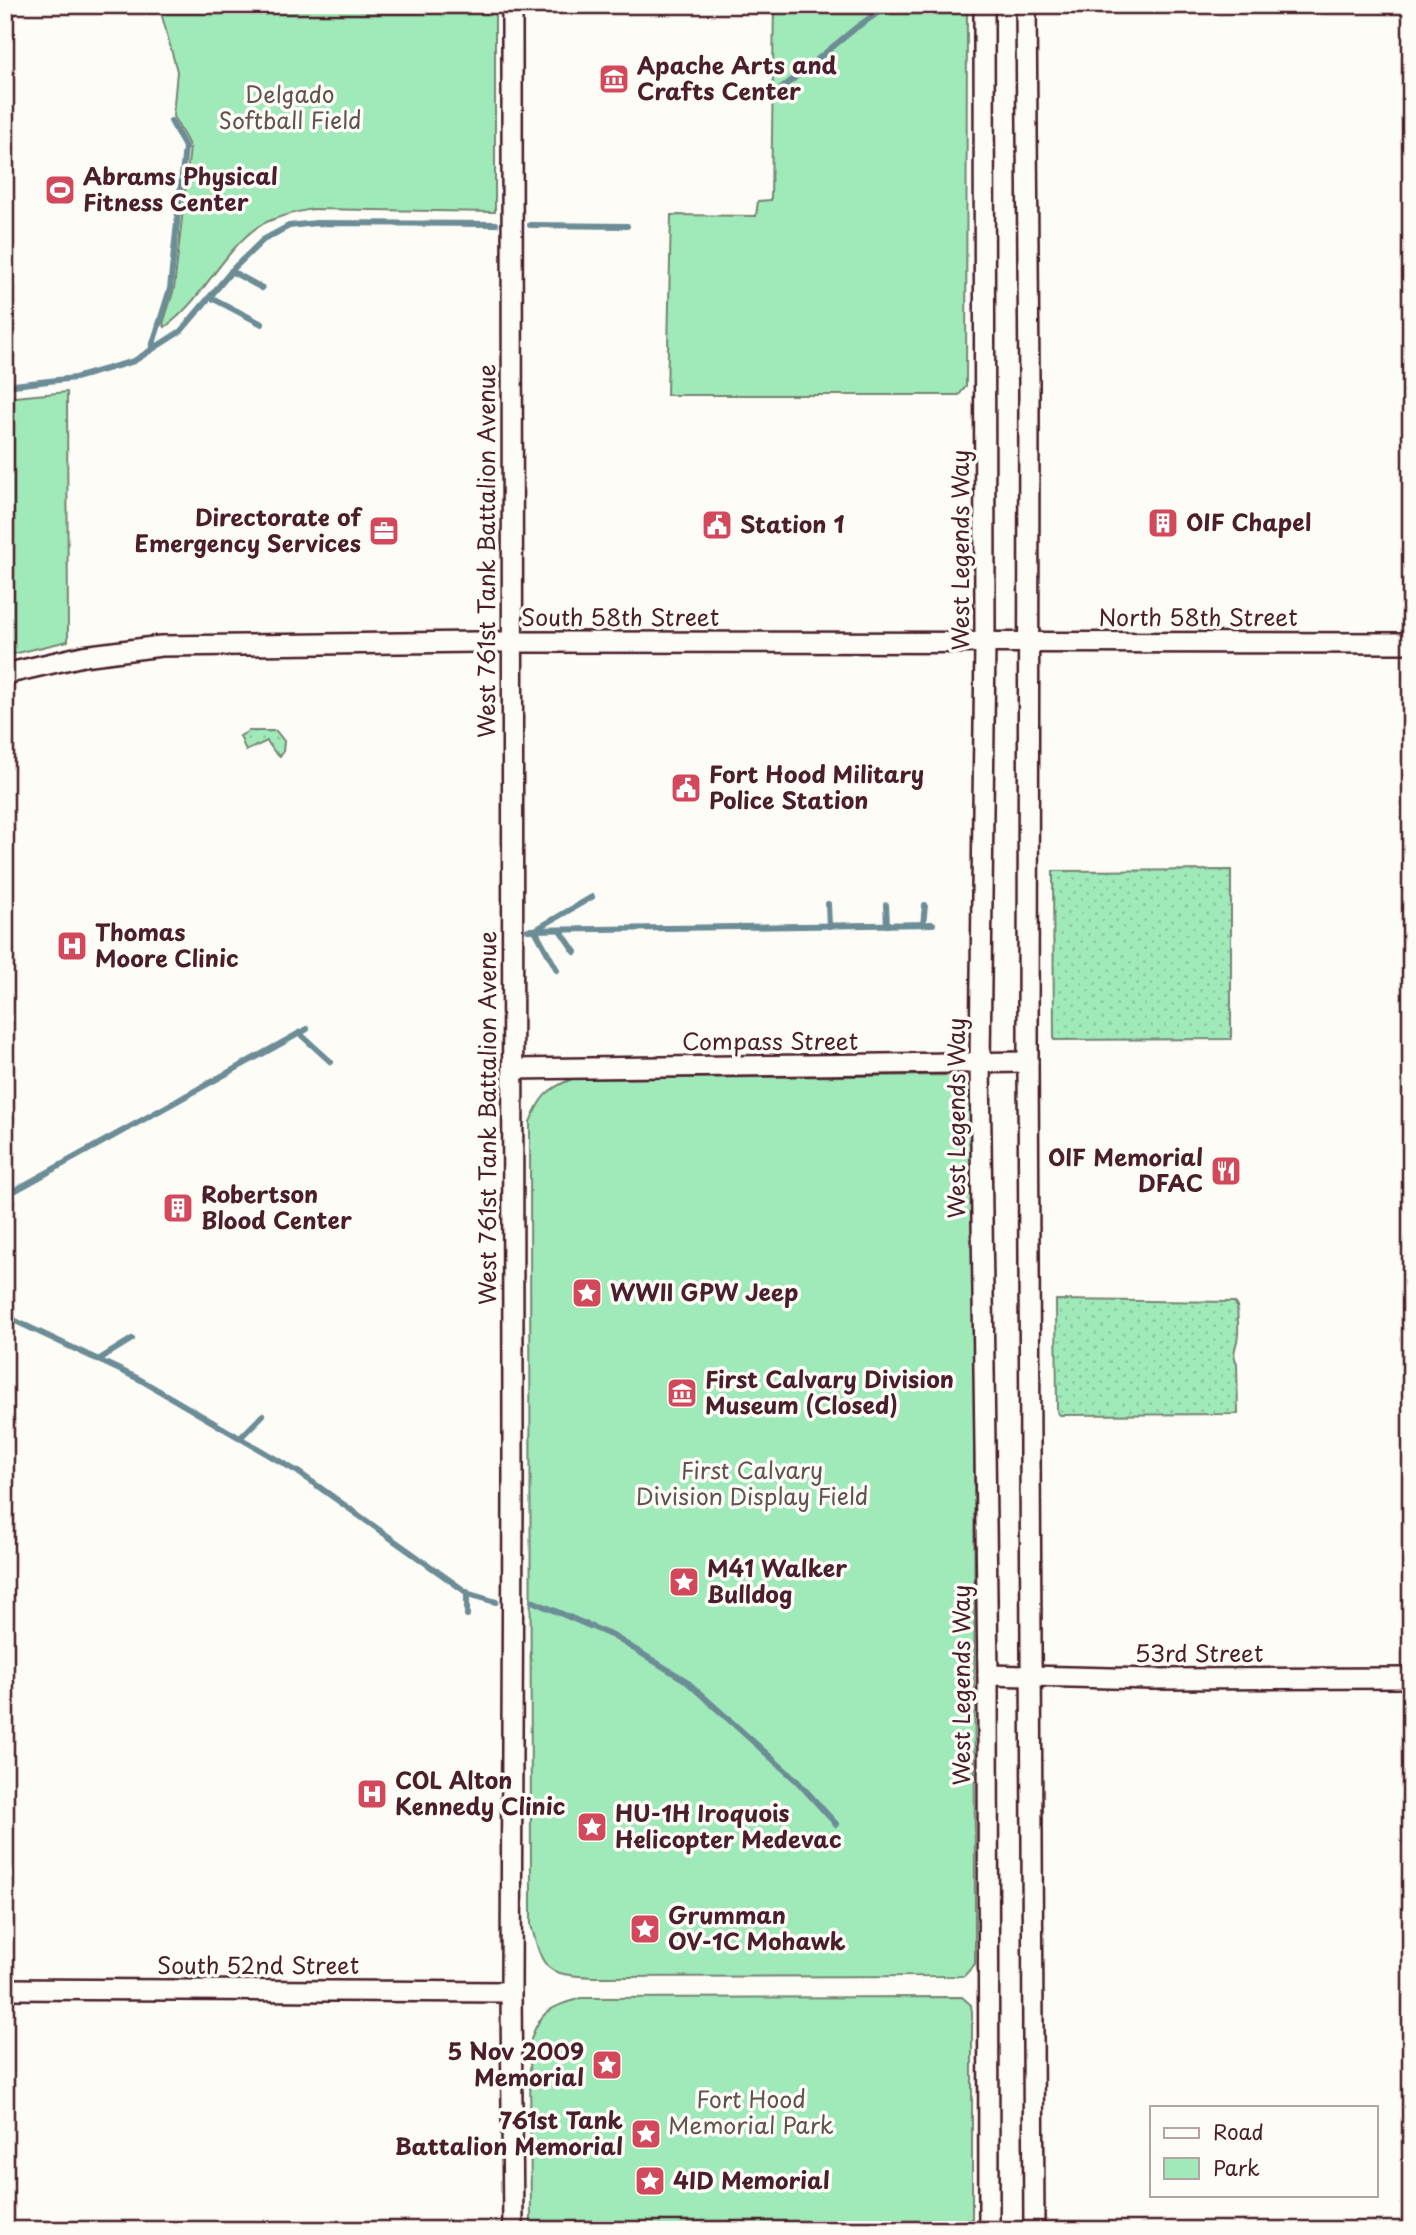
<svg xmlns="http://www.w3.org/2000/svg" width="1416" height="2235" font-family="'Playpen Sans',sans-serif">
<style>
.grass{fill:url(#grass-dots);stroke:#758472;stroke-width:2}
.park{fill:#a0eab9;stroke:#758472;stroke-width:2}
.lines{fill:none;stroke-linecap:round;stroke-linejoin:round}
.stream{stroke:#6c8c96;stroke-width:6}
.minor-casing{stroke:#4a1f2b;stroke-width:24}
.minor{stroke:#fdfcf7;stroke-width:19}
.labels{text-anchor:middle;stroke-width:7;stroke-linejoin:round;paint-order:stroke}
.poi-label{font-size:23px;font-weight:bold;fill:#4a1f2b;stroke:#fdfcf7;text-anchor:start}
.park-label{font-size:23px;fill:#60524e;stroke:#fdfcf7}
.street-label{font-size:23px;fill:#4a1f2b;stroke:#fdfcf7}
</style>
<defs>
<pattern id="grass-dots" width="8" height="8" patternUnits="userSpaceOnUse" patternTransform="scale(1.75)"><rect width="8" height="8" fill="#a0eab9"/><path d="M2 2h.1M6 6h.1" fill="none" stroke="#8bc89f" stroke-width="1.8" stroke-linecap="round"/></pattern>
</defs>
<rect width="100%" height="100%" fill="#fdfcf7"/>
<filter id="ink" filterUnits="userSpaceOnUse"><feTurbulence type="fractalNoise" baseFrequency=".0143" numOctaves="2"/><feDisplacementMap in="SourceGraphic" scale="14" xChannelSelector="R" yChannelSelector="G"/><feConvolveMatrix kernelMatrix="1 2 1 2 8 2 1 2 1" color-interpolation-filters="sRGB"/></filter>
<g filter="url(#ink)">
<g class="grass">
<polygon points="249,731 276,731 284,741 283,752 280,756 276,754 267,741 246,751 240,736"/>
<polygon points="1231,870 1231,1039 1054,1040 1053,871"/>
<path d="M 1056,1300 L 1234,1302 L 1237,1305 C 1237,1316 1240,1330 1237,1341 C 1235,1350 1232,1354 1237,1363 L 1238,1414 L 1060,1415 L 1057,1412 Z"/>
</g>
<g class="park">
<path d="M 159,5 L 495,5 L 495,212 L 312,209 C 294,213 272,217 256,228 C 220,255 202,301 165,327 L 163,324 L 174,289 L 190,147 L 173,116 L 177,71 Z"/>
<polygon points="774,5 967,5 966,386 959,395 667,395 671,215 756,216 758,201 771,200"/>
<polygon points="67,392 68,641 5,656 5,398"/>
<path d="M 950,1075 L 963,1079 L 972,1091 L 974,1272 L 975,1964 L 964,1976 L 593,1977 C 545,1974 544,1972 531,1925 L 530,1122 C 540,1097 547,1089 572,1079 Z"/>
<path d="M 962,1997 L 971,2005 L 972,2012 L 972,2230 L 531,2230 L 530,2042 C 540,2010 551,2007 581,1998 Z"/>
</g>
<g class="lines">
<g class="stream">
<polyline points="781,89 857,27 889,5"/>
<polyline points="530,225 627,226"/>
<polyline points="231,271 262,288"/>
<polyline points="210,297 262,324"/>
<polyline points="151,350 170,289 185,147 171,121"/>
<polyline points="5,386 75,378 134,361 181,331 235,267 263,240 289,226 316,223 496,224"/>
<polyline points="828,904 829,926"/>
<polyline points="886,905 887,925"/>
<polyline points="923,925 925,905"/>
<polyline points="528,930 933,924"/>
<polyline points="560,930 575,952"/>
<polyline points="557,970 535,930 592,897"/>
<polyline points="299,1033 331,1062"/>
<polyline points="5,1196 307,1029"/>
<polyline points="5,1316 139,1379 298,1472 469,1594 496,1602"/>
<polyline points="98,1360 132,1339"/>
<polyline points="240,1438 263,1415"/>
<polyline points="467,1592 467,1615"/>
<polyline points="532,1601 613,1636 685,1680 797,1781 836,1824"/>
</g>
<g class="minor-casing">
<g id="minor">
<polyline points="512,5 513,1490 511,1992 513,2230"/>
<polyline points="984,5 985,642 980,1063 988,1675 989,2230"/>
<polyline points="1026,5 1029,382 1028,1062 1034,2230"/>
<polyline points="5,674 83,656 161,646 476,642 1411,643"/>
<polyline points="513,1069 1028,1062"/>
<polyline points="988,1675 1152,1679 1411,1678"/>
<polyline points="5,1989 511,1992"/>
</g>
</g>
<use href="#minor" class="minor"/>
</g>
</g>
<defs>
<g id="museum-square" transform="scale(1.575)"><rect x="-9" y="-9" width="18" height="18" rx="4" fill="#d1495b" stroke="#fdfcf7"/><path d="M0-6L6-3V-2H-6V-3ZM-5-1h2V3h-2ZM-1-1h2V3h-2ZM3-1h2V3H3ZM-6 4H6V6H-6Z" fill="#fff"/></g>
<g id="stadium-square" transform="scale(1.575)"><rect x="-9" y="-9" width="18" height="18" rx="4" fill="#d1495b" stroke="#fdfcf7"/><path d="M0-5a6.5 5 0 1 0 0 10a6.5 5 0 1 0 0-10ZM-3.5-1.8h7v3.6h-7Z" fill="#fff"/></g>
<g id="building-square" transform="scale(1.575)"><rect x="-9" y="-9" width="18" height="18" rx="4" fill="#d1495b" stroke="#fdfcf7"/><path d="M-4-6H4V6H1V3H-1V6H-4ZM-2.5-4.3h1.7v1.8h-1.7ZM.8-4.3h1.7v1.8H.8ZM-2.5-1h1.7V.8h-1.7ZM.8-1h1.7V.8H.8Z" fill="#fff"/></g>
<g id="civic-square" transform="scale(1.575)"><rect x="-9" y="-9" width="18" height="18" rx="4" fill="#d1495b" stroke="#fdfcf7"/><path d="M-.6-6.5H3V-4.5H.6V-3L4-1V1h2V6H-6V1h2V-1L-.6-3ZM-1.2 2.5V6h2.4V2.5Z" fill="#fff"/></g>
<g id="office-square" transform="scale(1.575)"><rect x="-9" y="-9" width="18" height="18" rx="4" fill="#d1495b" stroke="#fdfcf7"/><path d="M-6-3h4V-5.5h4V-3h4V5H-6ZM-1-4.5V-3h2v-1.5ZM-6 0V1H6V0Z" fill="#fff"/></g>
<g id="hospital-square" transform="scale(1.575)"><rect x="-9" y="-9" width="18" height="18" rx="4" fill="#d1495b" stroke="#fdfcf7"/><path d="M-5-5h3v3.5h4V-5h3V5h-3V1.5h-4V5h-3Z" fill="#fff"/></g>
<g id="restaurant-square" transform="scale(1.575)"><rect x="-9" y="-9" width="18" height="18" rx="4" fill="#d1495b" stroke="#fdfcf7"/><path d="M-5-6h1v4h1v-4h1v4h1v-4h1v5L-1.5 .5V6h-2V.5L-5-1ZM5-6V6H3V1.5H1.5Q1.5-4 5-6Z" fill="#fff"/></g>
<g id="sight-square" transform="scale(1.575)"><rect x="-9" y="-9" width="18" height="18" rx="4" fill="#d1495b" stroke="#fdfcf7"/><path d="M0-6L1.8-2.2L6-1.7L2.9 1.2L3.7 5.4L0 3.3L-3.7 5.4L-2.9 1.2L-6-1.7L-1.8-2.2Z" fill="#fff"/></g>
</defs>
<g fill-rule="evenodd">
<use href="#museum-square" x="614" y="79"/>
<use href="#stadium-square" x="60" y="190"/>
<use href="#building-square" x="1163" y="523"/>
<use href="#civic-square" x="717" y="525"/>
<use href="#office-square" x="384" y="531"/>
<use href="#civic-square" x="686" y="788"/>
<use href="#hospital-square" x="72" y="946"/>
<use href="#restaurant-square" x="1226" y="1171"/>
<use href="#building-square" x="178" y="1208"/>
<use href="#sight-square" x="587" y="1293"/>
<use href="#museum-square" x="682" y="1393"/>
<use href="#sight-square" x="684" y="1582"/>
<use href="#hospital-square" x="372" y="1794"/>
<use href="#sight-square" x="592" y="1827"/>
<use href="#sight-square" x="645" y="1929"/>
<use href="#sight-square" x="607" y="2065"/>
<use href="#sight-square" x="646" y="2134"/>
<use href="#sight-square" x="650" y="2181"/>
</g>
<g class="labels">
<g class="poi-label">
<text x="637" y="74">Apache Arts and<tspan x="637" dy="26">Crafts Center</tspan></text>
<text x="83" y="185">Abrams Physical<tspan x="83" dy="26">Fitness Center</tspan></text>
<text x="361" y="526" text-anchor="end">Directorate of<tspan x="361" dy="26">Emergency Services</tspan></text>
<text x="1186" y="531">OIF Chapel</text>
<text x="740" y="533">Station 1</text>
<text x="709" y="783">Fort Hood Military<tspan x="709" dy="26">Police Station</tspan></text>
<text x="95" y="941">Thomas<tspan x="95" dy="26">Moore Clinic</tspan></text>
<text x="1203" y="1166" text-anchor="end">OIF Memorial<tspan x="1203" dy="26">DFAC</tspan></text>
<text x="201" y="1203">Robertson<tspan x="201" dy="26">Blood Center</tspan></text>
<text x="610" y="1301">WWII GPW Jeep</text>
<text x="705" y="1388">First Calvary Division<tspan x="705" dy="26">Museum (Closed)</tspan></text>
<text x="707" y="1577">M41 Walker<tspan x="707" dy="26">Bulldog</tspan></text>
<text x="395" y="1789">COL Alton<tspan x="395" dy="26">Kennedy Clinic</tspan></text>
<text x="615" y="1822">HU-1H Iroquois<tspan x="615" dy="26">Helicopter Medevac</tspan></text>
<text x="668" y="1924">Grumman<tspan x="668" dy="26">OV-1C Mohawk</tspan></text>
<text x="584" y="2060" text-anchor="end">5 Nov 2009<tspan x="584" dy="26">Memorial</tspan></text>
<text x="623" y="2129" text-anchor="end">761st Tank<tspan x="623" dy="26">Battalion Memorial</tspan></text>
<text x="673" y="2189">4ID Memorial</text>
</g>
<g class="park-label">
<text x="290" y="103">Delgado<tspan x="290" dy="26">Softball Field</tspan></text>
<text x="752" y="1479">First Calvary<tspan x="752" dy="26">Division Display Field</tspan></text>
<text x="751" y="2108">Fort Hood<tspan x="751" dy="26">Memorial Park</tspan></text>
</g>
<g class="street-label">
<text transform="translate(961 550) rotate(-90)" y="8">West Legends Way</text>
<text transform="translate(487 551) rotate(-90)" y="8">West 761st Tank Battalion Avenue</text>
<text x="620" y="626">South 58th Street</text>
<text x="1198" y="626">North 58th Street</text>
<text x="770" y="1050">Compass Street</text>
<text transform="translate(488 1118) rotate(-90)" y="8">West 761st Tank Battalion Avenue</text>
<text transform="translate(957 1118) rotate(-90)" y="8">West Legends Way</text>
<text x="1199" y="1662">53rd Street</text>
<text transform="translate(962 1685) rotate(-90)" y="8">West Legends Way</text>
<text x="258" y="1974">South 52nd Street</text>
</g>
</g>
<rect width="1416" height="2235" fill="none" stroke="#fdfcf7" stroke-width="28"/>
<rect x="14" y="14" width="1388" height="2207" fill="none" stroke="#4a1f2b" stroke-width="2.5" filter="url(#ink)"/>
<rect x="1150" y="2106" width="228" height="91" fill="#fdfcf7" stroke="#b5a4a5" stroke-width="2"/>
<rect x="1164" y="2128" width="35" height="10" fill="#fdfcf7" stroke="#b5a4a5" stroke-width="2"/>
<text x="1213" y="2140" font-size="21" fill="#4a1f2b">Road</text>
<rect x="1164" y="2158" width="35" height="21" fill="#a0eab9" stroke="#b5a4a5" stroke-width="2"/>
<text x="1213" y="2176" font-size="21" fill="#4a1f2b">Park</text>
</svg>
